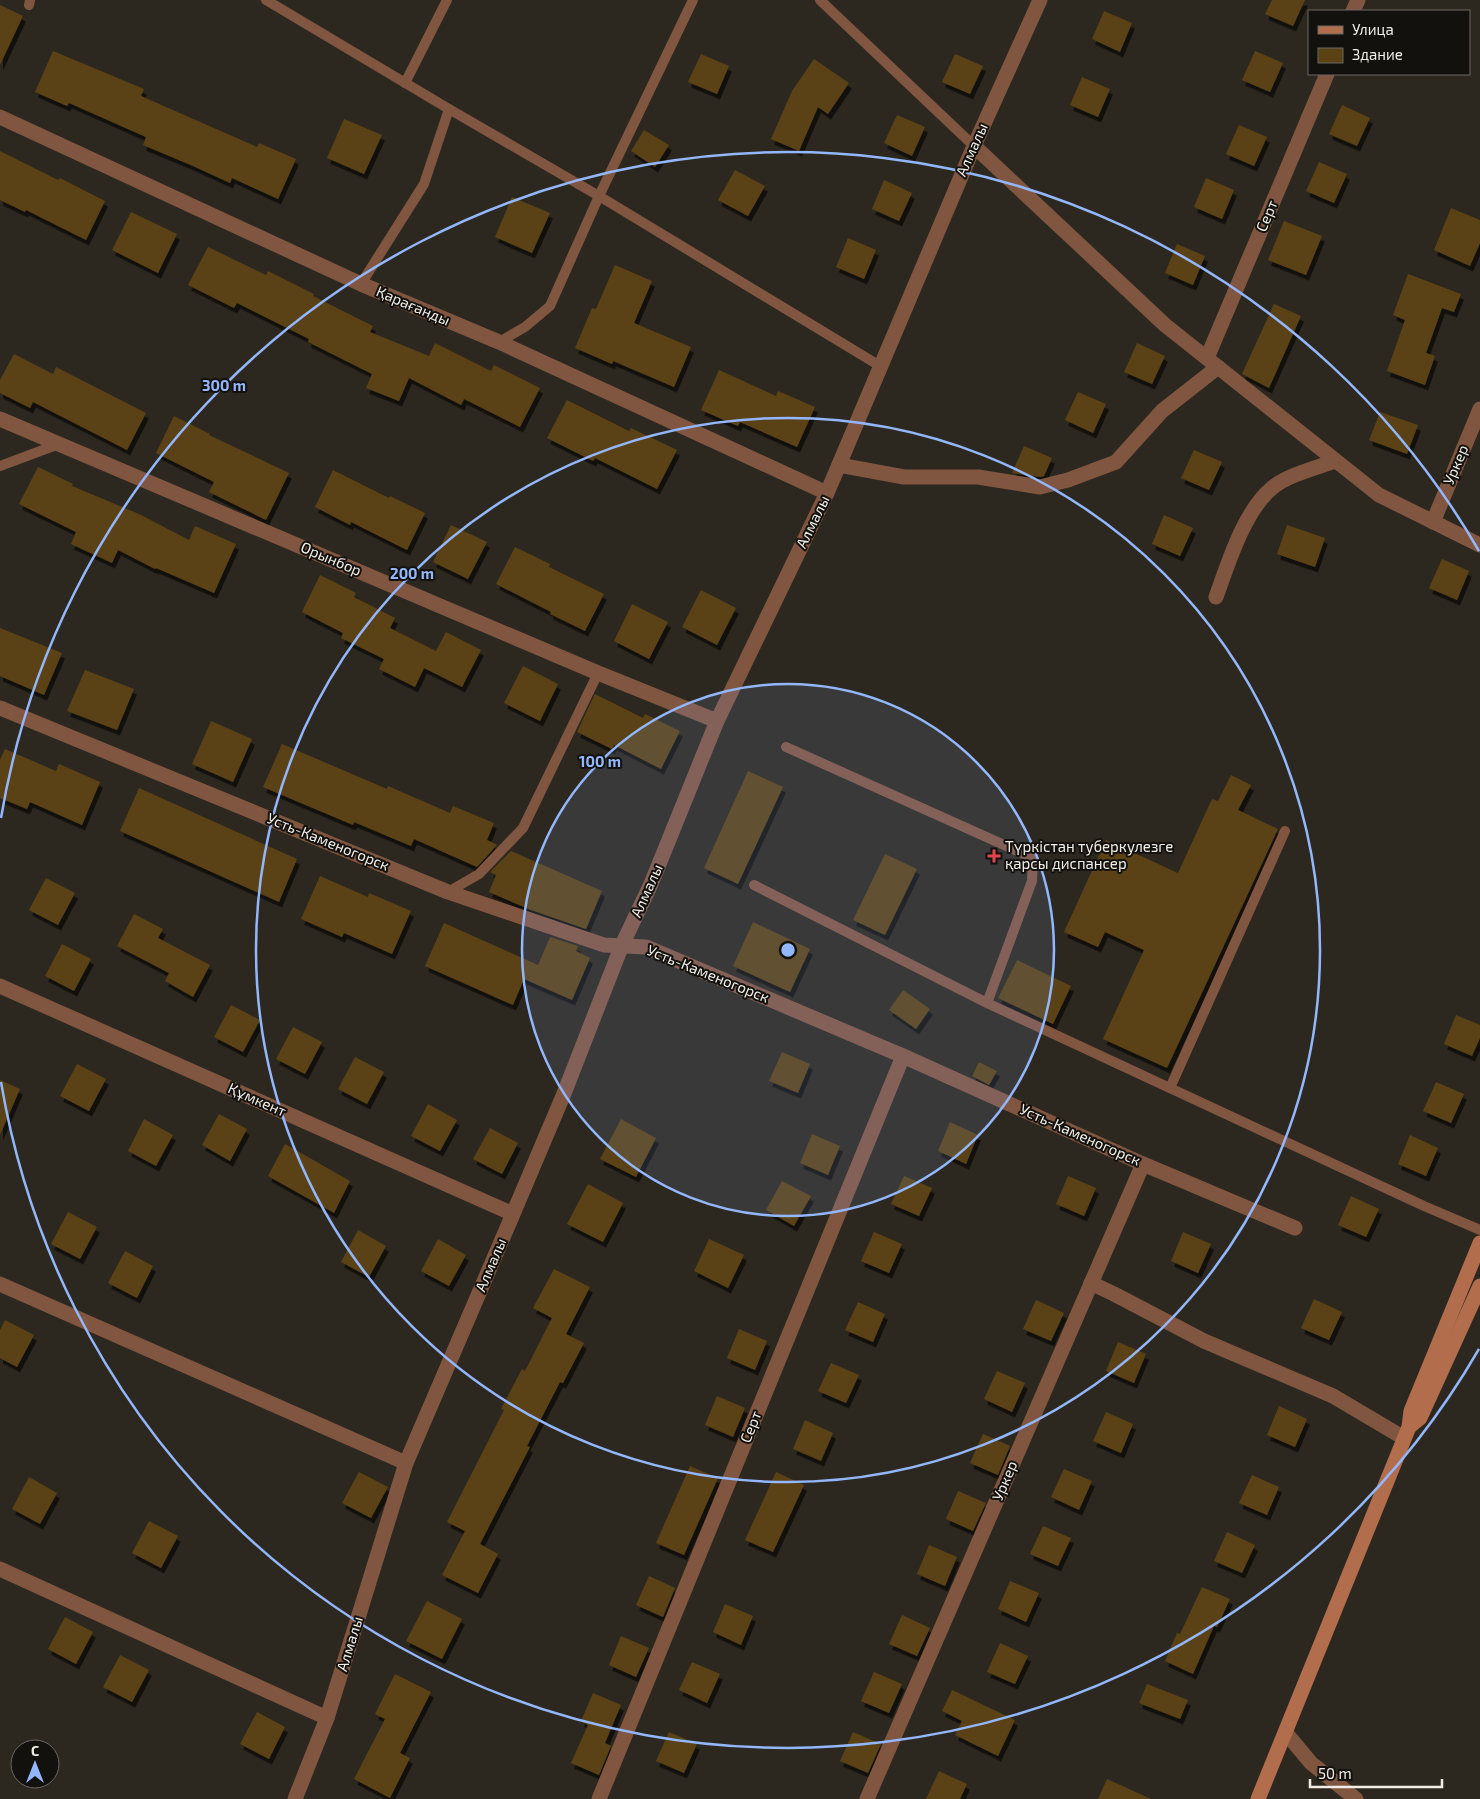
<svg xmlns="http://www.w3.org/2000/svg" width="1480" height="1799" font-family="'Exo 2',sans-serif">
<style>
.building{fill:#5a4215;filter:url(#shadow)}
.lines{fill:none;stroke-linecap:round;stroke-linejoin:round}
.lane{stroke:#815641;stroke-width:10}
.street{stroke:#815641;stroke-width:15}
.secondary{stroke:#b26d4d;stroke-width:15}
.ring{fill:none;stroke:#93b7fd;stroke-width:2.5}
.health-dot{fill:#e0444e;stroke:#13110d;stroke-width:2}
.labels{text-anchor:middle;stroke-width:4;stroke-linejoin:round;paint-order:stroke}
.street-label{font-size:15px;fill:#f1eee8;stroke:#13110d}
.poi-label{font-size:15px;fill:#f1eee8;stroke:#13110d;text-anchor:start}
.centre{fill:#93b7fd;stroke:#13110d;stroke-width:2.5}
.ring-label{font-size:15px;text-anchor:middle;font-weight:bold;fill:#93b7fd;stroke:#13110d;stroke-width:4;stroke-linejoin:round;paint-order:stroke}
</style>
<defs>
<filter id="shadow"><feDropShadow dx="3" dy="5.5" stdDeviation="0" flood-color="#0009"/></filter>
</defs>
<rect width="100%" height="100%" fill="#2d281f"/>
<g class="building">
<polygon points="1272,0 1305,0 1293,26 1265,14"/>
<polygon points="0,5 23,16 0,65"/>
<polygon points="1104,11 1132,23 1120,52 1092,39"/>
<polygon points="53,51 144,89 141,96 257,147 259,143 296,159 278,199 232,178 230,183 193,166 143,145 146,137 69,103 67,106 35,92"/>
<polygon points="1255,51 1283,63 1270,92 1242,80"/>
<polygon points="701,54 729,66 717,94 688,82"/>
<polygon points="955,54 983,66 970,94 942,82"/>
<polygon points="814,59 849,83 828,114 818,107 799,151 771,139 792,91"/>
<polygon points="1082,77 1110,89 1098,117 1070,105"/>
<polygon points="1342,105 1370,118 1357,146 1329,134"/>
<polygon points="897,115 925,127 912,156 884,143"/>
<polygon points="344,119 382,135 364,174 327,158"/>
<polygon points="1239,125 1267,137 1254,166 1226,154"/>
<polygon points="644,130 669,145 655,167 631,151"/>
<polygon points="0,151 58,180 60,178 105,201 86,240 26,210 25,212 0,200"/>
<polygon points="1319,162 1347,174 1334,203 1306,191"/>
<polygon points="735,170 765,186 748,216 718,200"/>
<polygon points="1206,178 1234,190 1222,219 1194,207"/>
<polygon points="884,180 912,193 899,221 872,209"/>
<polygon points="512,197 550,213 532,253 495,237"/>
<polygon points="1451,208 1480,220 1480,243 1470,266 1434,250"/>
<polygon points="131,212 177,234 158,273 112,250"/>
<polygon points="1284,221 1322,236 1306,275 1268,260"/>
<polygon points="848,238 876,250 864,279 836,267"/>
<polygon points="1177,244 1205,256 1193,285 1165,273"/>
<polygon points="208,247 266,275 268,271 314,294 313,296 373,326 370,332 429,356 435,343 491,371 494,365 540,388 520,427 464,399 461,405 409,378 399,401 366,388 372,374 308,342 309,339 237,303 234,308 188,285"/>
<polygon points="615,265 652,281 634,323 691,347 674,387 613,361 612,364 575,348 592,308 596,309"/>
<polygon points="1408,274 1461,294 1454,312 1442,308 1426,353 1435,356 1425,385 1387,371 1405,320 1393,315"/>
<polygon points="1274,304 1301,316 1269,388 1242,374"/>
<polygon points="1137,343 1165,356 1152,384 1124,372"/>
<polygon points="14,354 53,374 56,367 146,413 127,450 33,402 30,408 0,393 0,380"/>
<polygon points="719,370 776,396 778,391 815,407 797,447 740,422 738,426 701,410"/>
<polygon points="1078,392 1106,404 1093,433 1065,420"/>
<polygon points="567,400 629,431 631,428 677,450 657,489 595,458 593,461 547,438"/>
<polygon points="1380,412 1418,425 1407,454 1369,440"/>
<polygon points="174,416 210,434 209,435 289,473 266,520 209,492 214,482 156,453"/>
<polygon points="1024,446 1052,458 1044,476 1040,477 1012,473"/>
<polygon points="1194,450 1222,462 1209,490 1181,478"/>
<polygon points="38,467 73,484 72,486 139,514 189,540 195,526 236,544 214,593 156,568 155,569 118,550 112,563 71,544 76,532 19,504"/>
<polygon points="333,470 389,498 390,496 425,513 407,550 351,522 350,525 315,507"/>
<polygon points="1164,515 1193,528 1180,556 1152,544"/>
<polygon points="451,525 487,542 468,579 433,562"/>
<polygon points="1287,525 1325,538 1315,567 1277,554"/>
<polygon points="515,547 550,564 549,567 604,594 585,631 550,614 551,612 496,584"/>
<polygon points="1442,559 1469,571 1457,600 1429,588"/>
<polygon points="320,575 356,593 354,597 395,618 390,628 436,651 446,632 481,650 462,687 424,668 415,687 379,669 384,659 341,638 343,633 302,612"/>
<polygon points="701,590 736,608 717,645 682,627"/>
<polygon points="632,604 668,622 649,659 614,641"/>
<polygon points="0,628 62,653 44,695 0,676"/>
<polygon points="523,666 558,684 540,721 504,703"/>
<polygon points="85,670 134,689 117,730 67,711"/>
<polygon points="595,694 643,718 645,714 680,731 661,769 614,745 612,749 577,732"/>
<polygon points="211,721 252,739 233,782 192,764"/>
<polygon points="282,744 387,789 388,786 450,813 453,806 494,823 487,840 497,845 477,867 414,839 411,846 354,822 353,825 263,787"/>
<polygon points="5,749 56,771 59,764 100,782 82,825 30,802 27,809 0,798 0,760"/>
<polygon points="748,771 783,787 738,884 704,868"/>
<polygon points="1231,775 1251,785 1238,810 1278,829 1167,1068 1103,1039 1144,950 1105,932 1098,947 1064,932 1106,840 1178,873 1212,799 1218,801"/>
<polygon points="139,788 297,859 279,902 120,831"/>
<polygon points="511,851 602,891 586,929 531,910 489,892 496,875 490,872"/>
<polygon points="885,854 917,869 885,935 853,920"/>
<polygon points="320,876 368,897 369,893 411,911 392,954 344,933 342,937 301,919"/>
<polygon points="46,878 75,893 58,925 29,910"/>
<polygon points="134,914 163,929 158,938 210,965 193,997 165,981 169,973 117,946"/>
<polygon points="753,922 810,949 790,992 733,966"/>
<polygon points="444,923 538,965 550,937 578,946 576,951 590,958 572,1000 524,979 513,1005 425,966"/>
<polygon points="62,944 91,959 74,991 45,976"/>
<polygon points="1017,960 1071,986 1053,1024 998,998"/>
<polygon points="903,990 930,1009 916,1029 889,1010"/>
<polygon points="231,1005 260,1020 243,1052 214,1037"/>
<polygon points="1456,1015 1480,1025 1480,1038 1472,1056 1444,1044"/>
<polygon points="293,1027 322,1042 305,1074 276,1059"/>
<polygon points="782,1052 810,1064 798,1093 769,1081"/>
<polygon points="355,1057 384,1072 367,1104 338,1089"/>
<polygon points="979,1062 997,1071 989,1085 972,1076"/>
<polygon points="77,1064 106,1079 89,1111 60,1096"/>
<polygon points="0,1080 20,1089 0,1135"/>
<polygon points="1436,1082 1464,1094 1451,1123 1423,1111"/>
<polygon points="428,1104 457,1120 440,1151 411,1136"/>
<polygon points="219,1114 247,1129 230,1161 202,1145"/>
<polygon points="144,1119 173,1135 156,1166 128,1151"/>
<polygon points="621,1119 656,1138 636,1177 600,1159"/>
<polygon points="950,1122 978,1135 966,1164 938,1151"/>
<polygon points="490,1128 518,1143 502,1174 473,1159"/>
<polygon points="812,1134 840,1146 828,1175 800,1163"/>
<polygon points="1410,1135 1438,1148 1426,1176 1398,1164"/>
<polygon points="285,1144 350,1181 334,1213 268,1176"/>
<polygon points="904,1176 932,1188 919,1216 891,1204"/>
<polygon points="1068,1176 1096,1188 1084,1216 1056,1204"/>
<polygon points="782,1181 811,1196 794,1226 766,1210"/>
<polygon points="588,1184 623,1203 603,1242 567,1224"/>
<polygon points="1351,1196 1379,1209 1366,1237 1338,1225"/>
<polygon points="68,1212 97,1227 80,1259 51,1244"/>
<polygon points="358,1230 386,1246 369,1277 341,1262"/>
<polygon points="874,1232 902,1244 889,1273 861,1261"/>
<polygon points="1183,1232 1211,1244 1198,1273 1171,1261"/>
<polygon points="438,1239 466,1255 449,1286 421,1271"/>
<polygon points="709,1239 744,1255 728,1288 694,1271"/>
<polygon points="125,1251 153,1266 137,1298 108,1283"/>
<polygon points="554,1269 590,1287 566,1334 584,1343 563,1383 560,1382 527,1446 530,1447 480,1544 498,1554 478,1593 442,1575 465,1531 447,1522 504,1410 501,1409 522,1369 525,1371 552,1318 533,1308"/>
<polygon points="1314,1299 1342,1312 1329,1340 1301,1328"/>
<polygon points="1036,1300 1064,1313 1051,1341 1023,1329"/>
<polygon points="858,1302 885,1314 873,1342 845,1330"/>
<polygon points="5,1320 34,1335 17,1367 0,1358 0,1330"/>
<polygon points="739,1329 767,1341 755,1370 727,1358"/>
<polygon points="1118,1342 1146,1354 1134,1383 1106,1371"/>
<polygon points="831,1363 859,1375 846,1403 818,1391"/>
<polygon points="997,1371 1025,1383 1012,1412 984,1399"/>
<polygon points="717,1396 745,1408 733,1437 705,1425"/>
<polygon points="1279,1406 1307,1419 1295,1447 1267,1435"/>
<polygon points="1106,1412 1133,1424 1121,1453 1093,1441"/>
<polygon points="805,1420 833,1433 821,1461 793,1449"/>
<polygon points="983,1434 1010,1446 998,1475 970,1463"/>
<polygon points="690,1466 718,1478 684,1555 656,1543"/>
<polygon points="1064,1469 1092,1481 1079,1510 1051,1497"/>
<polygon points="359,1472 388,1487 371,1518 342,1503"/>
<polygon points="776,1472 804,1485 773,1552 745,1540"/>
<polygon points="1252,1475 1279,1487 1267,1515 1239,1503"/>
<polygon points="29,1477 57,1493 40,1524 12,1509"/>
<polygon points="958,1491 986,1503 973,1531 946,1519"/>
<polygon points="149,1521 178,1536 161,1568 132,1553"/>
<polygon points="1043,1526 1071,1538 1058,1566 1030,1554"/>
<polygon points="1227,1532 1255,1545 1242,1573 1214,1561"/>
<polygon points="929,1545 957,1557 945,1586 917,1574"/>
<polygon points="649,1576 675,1588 663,1617 636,1605"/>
<polygon points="1010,1581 1039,1593 1026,1622 998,1609"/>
<polygon points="1202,1587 1230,1599 1217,1627 1214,1626 1193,1674 1165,1661 1177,1633 1180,1634"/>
<polygon points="427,1601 462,1619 442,1659 406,1641"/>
<polygon points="725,1604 753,1616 741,1645 713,1632"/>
<polygon points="902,1615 930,1628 917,1656 889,1644"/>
<polygon points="65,1617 93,1632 76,1664 48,1649"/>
<polygon points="621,1636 649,1648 636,1677 609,1665"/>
<polygon points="1000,1643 1028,1656 1015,1684 987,1672"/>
<polygon points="120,1655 149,1670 132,1702 103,1687"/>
<polygon points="692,1662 720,1674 707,1703 679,1690"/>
<polygon points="874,1672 902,1684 889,1713 861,1701"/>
<polygon points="395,1674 431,1692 400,1753 410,1758 390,1798 354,1779 385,1719 375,1714"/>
<polygon points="1147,1684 1188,1700 1180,1719 1139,1703"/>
<polygon points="952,1690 1015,1720 998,1756 955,1735 962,1721 942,1711"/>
<polygon points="593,1693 621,1705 605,1743 611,1746 599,1775 571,1763 588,1725 581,1721"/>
<polygon points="257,1712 285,1727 269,1759 240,1744"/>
<polygon points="669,1732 697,1744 684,1773 656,1761"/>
<polygon points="853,1732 881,1744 868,1773 840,1761"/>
<polygon points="939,1771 967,1784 960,1799 926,1799"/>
<polygon points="1107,1779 1151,1799 1098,1799"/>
</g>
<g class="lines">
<g class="lane">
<polyline points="266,0 449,109 599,196 880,366"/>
<polyline points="820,0 974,146"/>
<polyline points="29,5 30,0"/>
<polyline points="405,83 447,0"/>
<polyline points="361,284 424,184 449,109"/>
<polyline points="499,342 525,327 550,306 599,196 693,0"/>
<polyline points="0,466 59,444"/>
<polyline points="786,747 1033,858 1032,881 987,1003"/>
<polyline points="754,885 987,1003 1424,1206 1480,1230"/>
<polyline points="448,892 479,874 523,828 598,673"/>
<polyline points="1170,1088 1285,831"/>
</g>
<g class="street">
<polyline points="1353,11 1358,0"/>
<polyline points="0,117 361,284 499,342 827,493"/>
<polyline points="974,146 1165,325 1379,495 1480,545"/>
<polyline points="1207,358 1327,74"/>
<polyline points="0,419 598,673 717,721"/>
<polyline points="839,465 904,477 978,477 1040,487 1068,480 1116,462 1162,411 1218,367"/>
<polyline points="1433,522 1480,409"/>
<path d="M 1216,597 C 1228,564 1244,511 1272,488 C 1287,475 1316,468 1335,461"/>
<polyline points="0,708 448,892 604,945 646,947 903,1056 1143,1164 1295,1228"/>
<polyline points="0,986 513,1214"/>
<polyline points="1091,1283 1114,1294 1204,1341 1333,1396 1404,1438"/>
<polyline points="0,1284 406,1463"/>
<polyline points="0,1569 327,1718"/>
<polyline points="1286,1733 1311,1763 1356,1799"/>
<polyline points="295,1799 327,1718 406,1463 513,1214 563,1096 622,945 651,884 717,721 827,493 974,146 1040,0"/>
<polyline points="599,1799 903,1056"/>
<polyline points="867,1799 1143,1164"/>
</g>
<g class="secondary">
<polyline points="1409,1427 1420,1418 1480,1286"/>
<polyline points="1258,1799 1409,1427 1411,1411 1480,1243"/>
</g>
</g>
<circle cx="788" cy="950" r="266" fill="#93b7fd" fill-opacity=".12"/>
<g class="ring">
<circle cx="788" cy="950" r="266"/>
<circle cx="788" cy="950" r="532"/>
<path d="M1479 1349A798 798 0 0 1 1 1082M1 818A798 798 0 0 1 1479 551"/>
</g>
<path class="health-dot" d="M991.5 848.5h5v5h5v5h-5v5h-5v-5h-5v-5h5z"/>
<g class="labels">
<g class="street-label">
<text transform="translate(972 150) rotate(-66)" y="5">Алмалы</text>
<text transform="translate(1267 216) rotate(-67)" y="5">Серт</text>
<text transform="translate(413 306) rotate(23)" y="5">Қарағанды</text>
<text transform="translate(1456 465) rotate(-67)" y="5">Уркер</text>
<text transform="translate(813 522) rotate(-64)" y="5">Алмалы</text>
<text transform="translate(331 559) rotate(23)" y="5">Орынбор</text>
<text transform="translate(328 842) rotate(22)" y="5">Усть-Каменогорск</text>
<text transform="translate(647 891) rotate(-66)" y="5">Алмалы</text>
<text transform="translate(708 974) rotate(22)" y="5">Усть-Каменогорск</text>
<text transform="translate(257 1100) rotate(24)" y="5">Құмкент</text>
<text transform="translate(1080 1135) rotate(24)" y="5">Усть-Каменогорск</text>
<text transform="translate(491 1265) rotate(-67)" y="5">Алмалы</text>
<text transform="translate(751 1427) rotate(-68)" y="5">Серт</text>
<text transform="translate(1005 1481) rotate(-67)" y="5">Уркер</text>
<text transform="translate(350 1644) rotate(-73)" y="5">Алмалы</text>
</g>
<g class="poi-label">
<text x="1005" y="852">Түркістан туберкулезге<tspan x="1005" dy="17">қарсы диспансер</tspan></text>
</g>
</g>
<circle cx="788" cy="950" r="8" class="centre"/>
<g class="ring-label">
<text x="224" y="391">300 m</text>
<text x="412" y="579">200 m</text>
<text x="600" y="767">100 m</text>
</g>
<rect x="1308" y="10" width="162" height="65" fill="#13110d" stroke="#6c6965"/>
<rect x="1318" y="26" width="25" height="8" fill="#b26d4d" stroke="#6c6965"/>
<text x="1352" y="35" font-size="15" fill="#f1eee8">Улица</text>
<rect x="1318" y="48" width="25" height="15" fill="#5a4215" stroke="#6c6965"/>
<text x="1352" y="60" font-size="15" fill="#f1eee8">Здание</text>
<g transform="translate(35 1764)"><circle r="24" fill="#13110d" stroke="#6c6965"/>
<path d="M0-4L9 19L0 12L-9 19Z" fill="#93b7fd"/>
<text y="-8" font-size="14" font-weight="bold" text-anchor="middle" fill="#f1eee8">С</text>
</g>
<path d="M1310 1779v8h132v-8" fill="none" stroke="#f1eee8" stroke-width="2.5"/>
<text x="1318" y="1779" font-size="15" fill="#f1eee8" stroke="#13110d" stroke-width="4" paint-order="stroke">50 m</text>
</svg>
